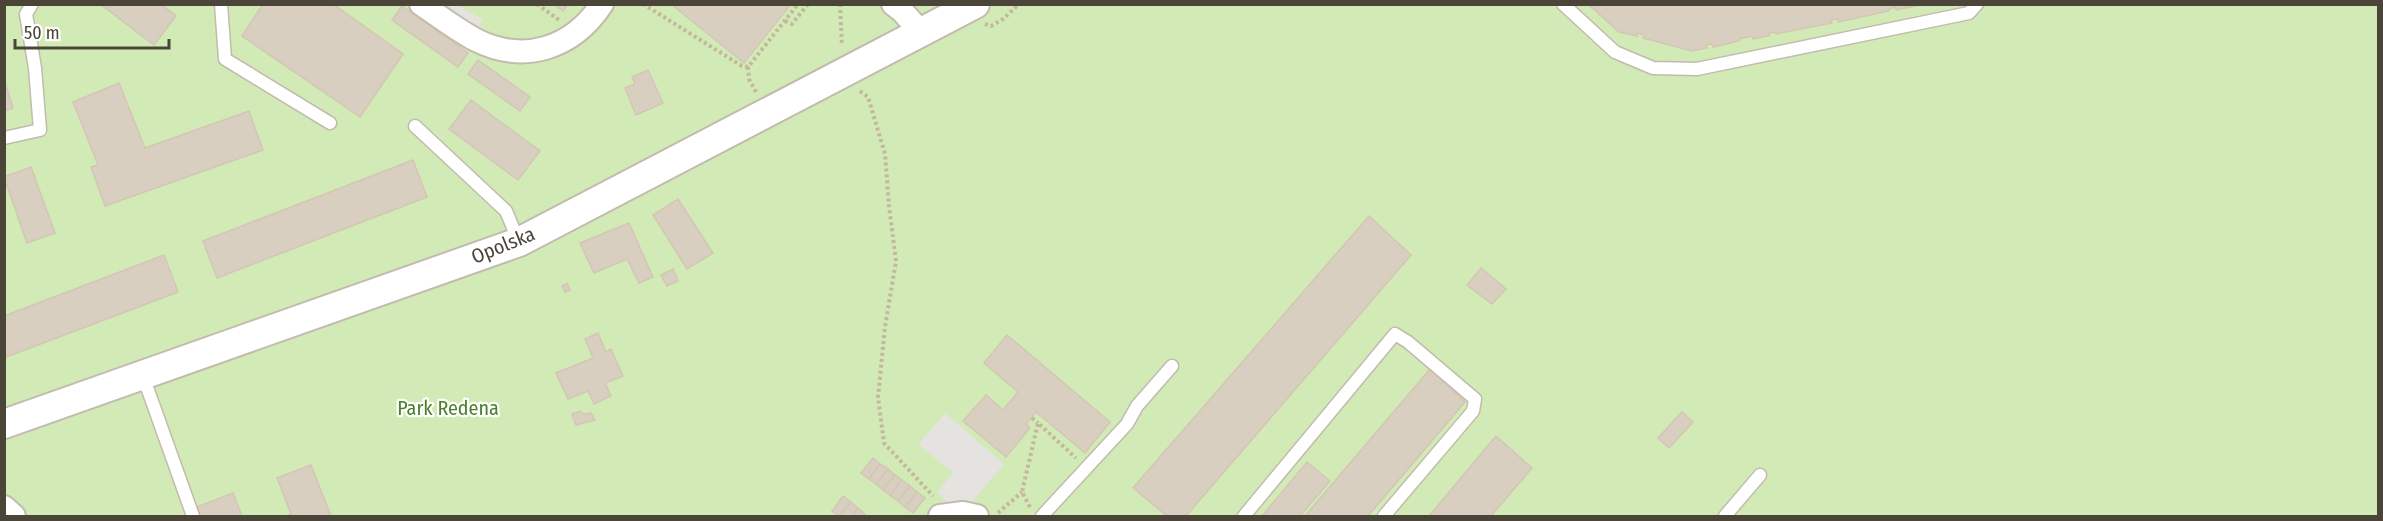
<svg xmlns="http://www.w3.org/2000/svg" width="2383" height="521" font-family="'Fira Sans Condensed',sans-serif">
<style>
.green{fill:#d2eab5}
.parking{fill:#e5e3e0}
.building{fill:#d8cfc1;stroke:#d3c7b4;stroke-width:1.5}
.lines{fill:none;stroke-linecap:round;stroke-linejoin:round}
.service-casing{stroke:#c2bbae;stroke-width:15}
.minor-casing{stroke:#c2bbae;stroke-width:26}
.tertiary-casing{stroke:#c2bbae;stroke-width:32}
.path{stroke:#c4b79f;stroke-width:4;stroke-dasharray:3 3;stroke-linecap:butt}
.service{stroke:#fff;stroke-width:12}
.minor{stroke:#fff;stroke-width:22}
.tertiary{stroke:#fff;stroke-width:28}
.labels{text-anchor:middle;stroke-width:4.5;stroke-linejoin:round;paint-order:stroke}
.street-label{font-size:20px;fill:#4b4439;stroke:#fff}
.park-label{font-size:20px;fill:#4a7f2a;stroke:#fff}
</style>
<rect width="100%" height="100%" fill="#f6f3ec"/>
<polygon class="green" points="4,5 2378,5 2378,516 5,516"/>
<g class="parking">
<polygon points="434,5 458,5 483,20 476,31"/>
<polygon points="945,413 1004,464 972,502 949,504 937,492 953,473 918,444"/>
</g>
<g class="building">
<polygon points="100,4 161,4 176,16 154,45"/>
<polygon points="263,4 333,4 403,54 360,117 242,36"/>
<polygon points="553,4 568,4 563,11"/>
<polygon points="671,4 791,4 744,63"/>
<polygon points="1588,4 1925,4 1896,10 1895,7 1889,9 1889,11 1838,22 1838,19 1831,20 1832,23 1776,34 1775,32 1769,33 1769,36 1753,39 1752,36 1739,39 1739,41 1713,47 1713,44 1706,45 1707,48 1692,51 1643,38 1644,35 1637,33 1637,36 1619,32"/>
<polygon points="402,6 468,53 458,67 392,20"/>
<polygon points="478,60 530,97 520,111 468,74"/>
<polygon points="648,70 663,103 636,115 625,88 635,84 632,77"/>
<polygon points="4,79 13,108 4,111"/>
<polygon points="119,83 145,148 249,111 263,150 105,206 91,167 98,165 73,102"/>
<polygon points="471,100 540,151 518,180 449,129"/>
<polygon points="413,160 427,197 217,278 203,241"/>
<polygon points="31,167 55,233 27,243 4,177"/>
<polygon points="678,199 713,253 687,269 653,215"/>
<polygon points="1369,216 1411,255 1186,516 1167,516 1133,488"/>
<polygon points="629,223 653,277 639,283 627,259 594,273 580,243"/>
<polygon points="164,255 178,292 4,358 4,316"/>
<polygon points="1481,268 1506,289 1492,304 1467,285"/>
<polygon points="673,269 678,281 667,286 661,275"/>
<polygon points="567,283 570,290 565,292 562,286"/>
<polygon points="598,333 606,352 611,349 623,376 605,383 611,396 594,404 588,391 568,399 556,373 593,358 585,339"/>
<polygon points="1007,335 1110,422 1085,453 1036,412 1026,424 1030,428 1006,457 963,421 986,395 1003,410 1018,392 984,363"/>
<polygon points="1430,369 1465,402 1368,516 1305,516"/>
<polygon points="580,411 583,414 591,413 595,420 576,425 572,414"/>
<polygon points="1682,412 1693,422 1669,448 1658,438"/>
<polygon points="1496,436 1532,468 1491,516 1429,516"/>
<polygon points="873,458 880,464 869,479 861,473"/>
<polygon points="1307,462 1330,481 1300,516 1262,516"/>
<polygon points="880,464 888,469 876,484 869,479"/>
<polygon points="311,465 331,516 286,516 291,514 277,478"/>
<polygon points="888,469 895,475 883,490 876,484"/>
<polygon points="895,475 902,480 890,495 883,490"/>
<polygon points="902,480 910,486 898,501 890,495"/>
<polygon points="910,486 917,492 905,507 898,501"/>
<polygon points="917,492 925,498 913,513 905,507"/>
<polygon points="233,493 242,516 200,516 197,507"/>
<polygon points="843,496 851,502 839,516 832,511"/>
<polygon points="851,502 858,508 852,516 840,516"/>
<polygon points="858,508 865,514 863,516 852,516"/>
</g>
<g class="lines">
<g class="service-casing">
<g id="service">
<polyline points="221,4 225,59 330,123"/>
<polyline points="1563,4 1615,52 1653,68 1697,69 1969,13 1977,4"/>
<polyline points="415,126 506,211 519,242"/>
<polyline points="4,138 40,130 35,68 26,14 32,4"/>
<polyline points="140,375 148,390 193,516"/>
<polyline points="1042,516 1127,424 1137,406 1172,366"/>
<polyline points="1244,516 1395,334 1408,342 1475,399 1473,411 1384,516"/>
<polyline points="1725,516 1760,475"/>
</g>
</g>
<g class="minor-casing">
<g id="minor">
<path d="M 421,4 C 439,16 457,30 476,40 C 524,64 572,49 602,4"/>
<polyline points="893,4 902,11 921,32"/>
<polyline points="4,507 14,516"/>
<polyline points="940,516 963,513 977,516"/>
</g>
</g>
<g class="tertiary-casing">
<polyline id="tertiary" points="4,424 519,242 975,4"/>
</g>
<g class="path">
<polyline points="537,4 559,20"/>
<polyline points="643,4 742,66 748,67"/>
<polyline points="840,4 842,46"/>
<polyline points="785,21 792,24 808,4"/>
<polyline points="985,24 991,26 1003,19 1019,4"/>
<polyline points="860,91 868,97 885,154 889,206 896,261 885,327 878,397 884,443 933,496"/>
<polyline points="756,92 749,79 748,67 798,4"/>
<polyline points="1032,418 1038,423"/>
<polyline points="1030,507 1022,492 1038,423 1076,458"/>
<polyline points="998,513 1022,492"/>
</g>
<use href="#service" class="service"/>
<use href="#minor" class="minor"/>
<use href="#tertiary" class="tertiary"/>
</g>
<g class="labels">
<g class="street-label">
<text transform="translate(503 245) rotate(-22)" y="7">Opolska</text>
</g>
<g class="park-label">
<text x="448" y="415">Park Redena</text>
</g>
</g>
<rect width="2383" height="521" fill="none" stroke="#4b4439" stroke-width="12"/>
<path d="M15 39v9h154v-9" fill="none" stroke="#4b4439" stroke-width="3"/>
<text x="24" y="39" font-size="18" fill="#4b4439" stroke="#ffffff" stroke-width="4.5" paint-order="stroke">50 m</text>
</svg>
